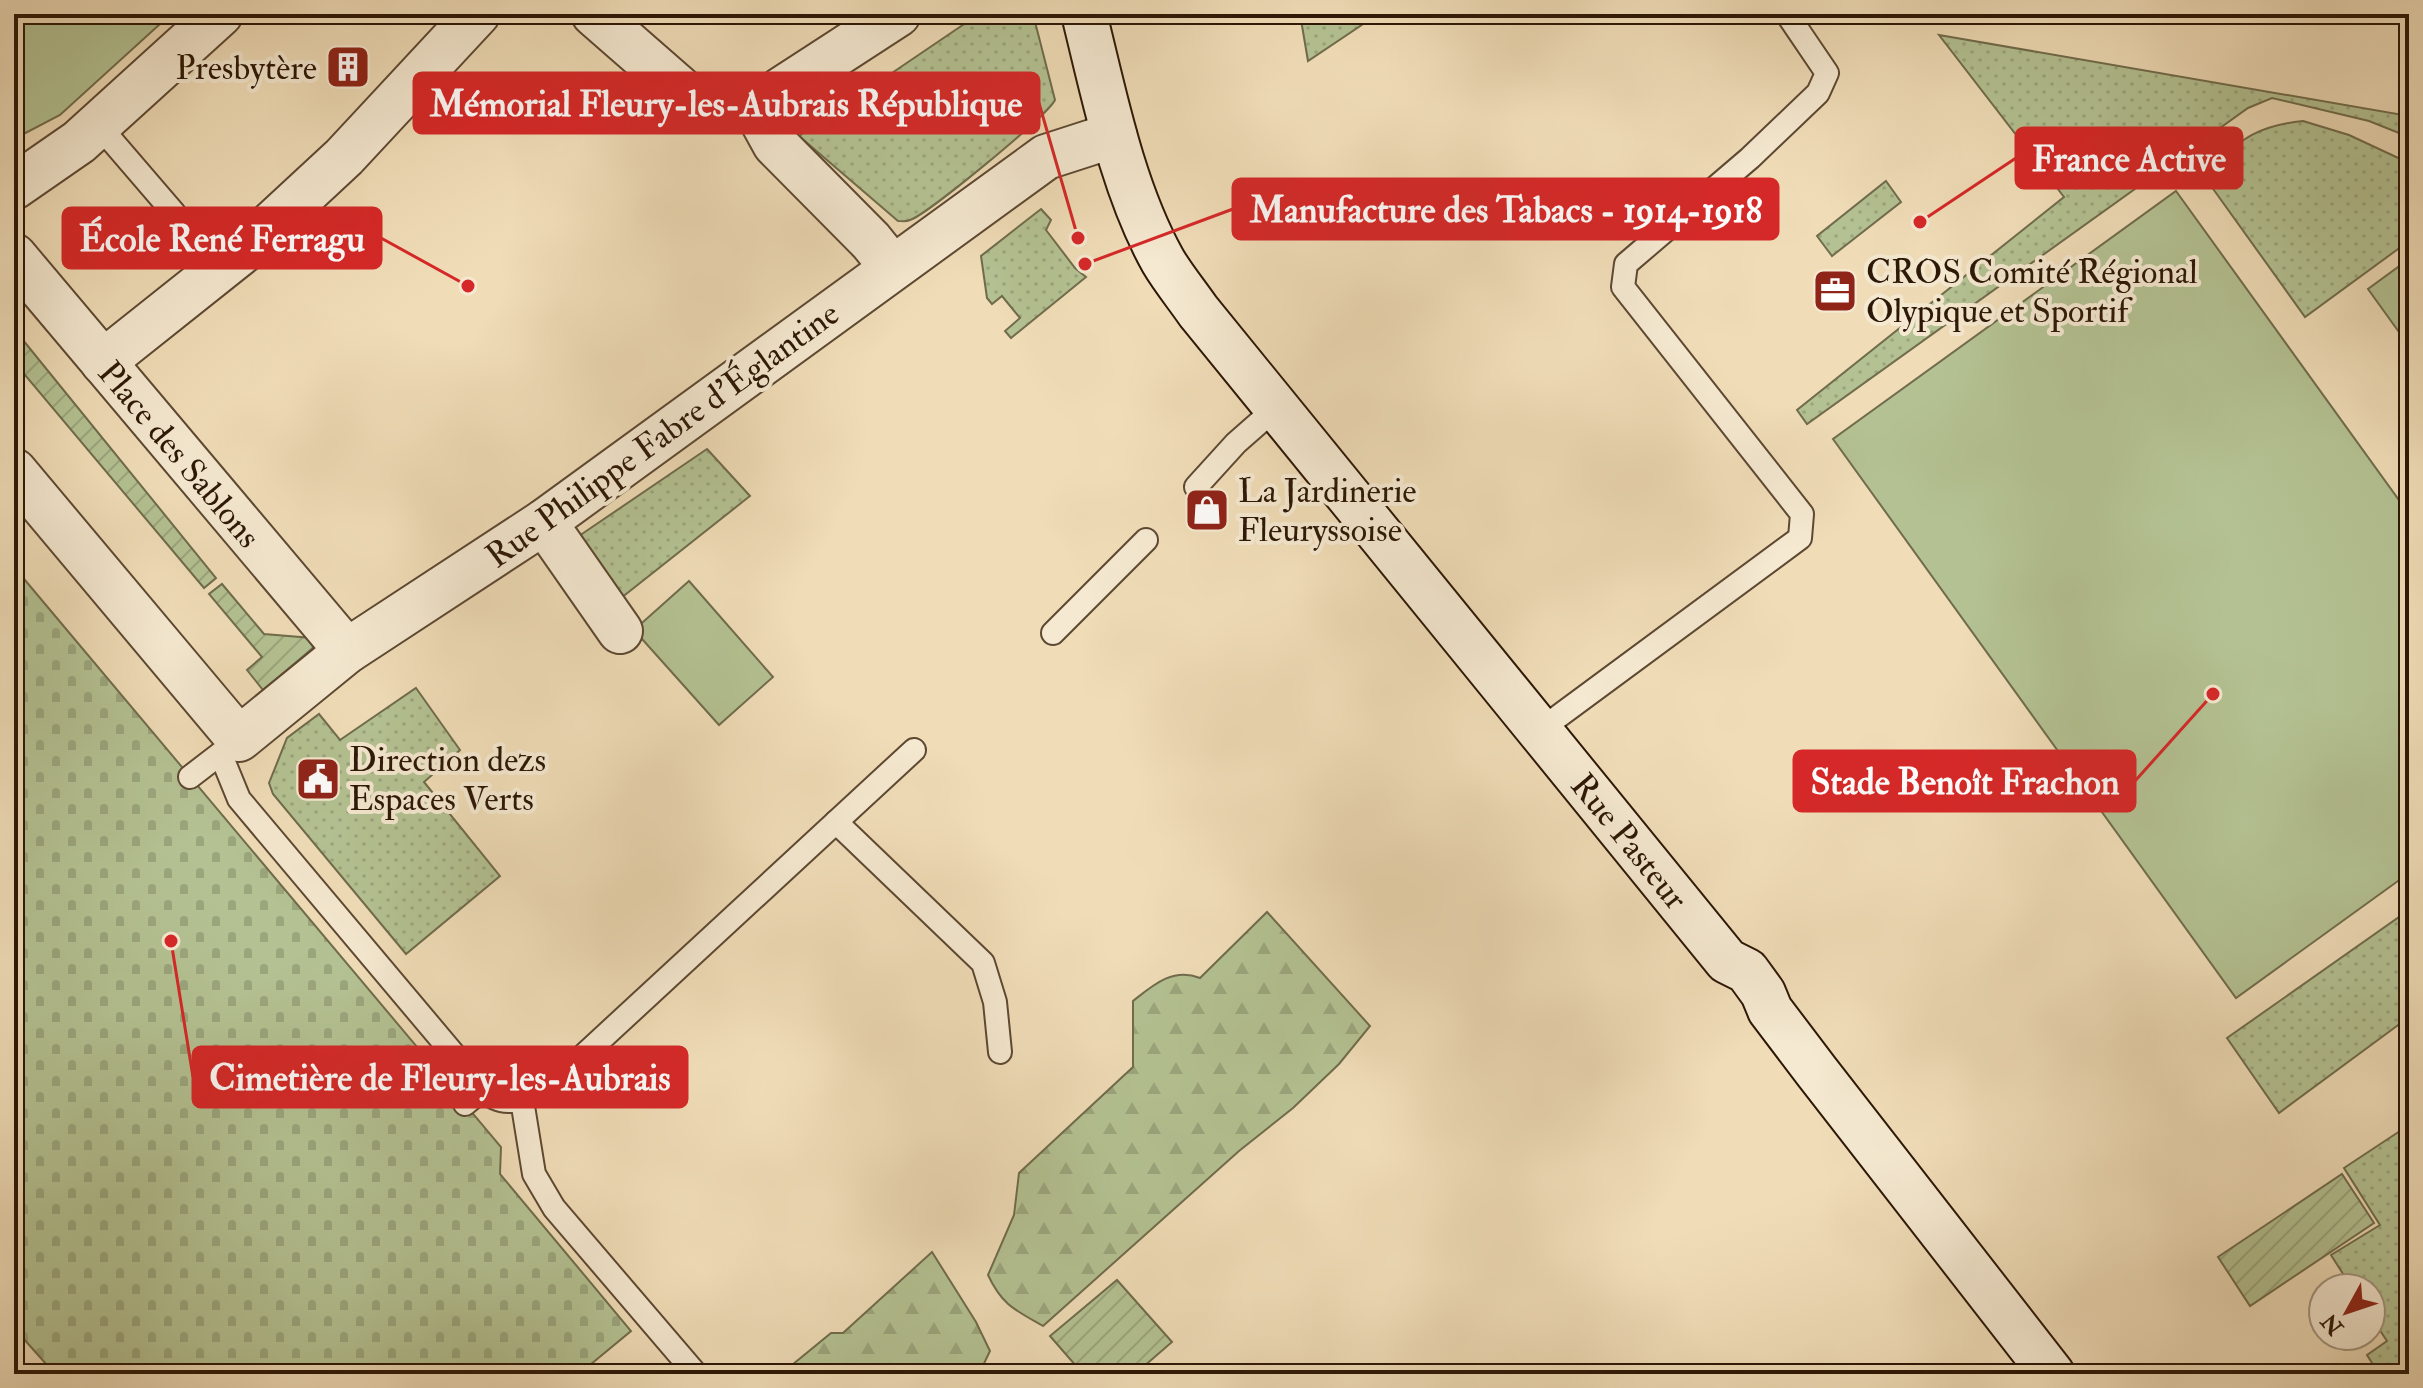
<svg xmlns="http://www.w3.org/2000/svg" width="2423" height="1388" font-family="'IM FELL Double Pica',serif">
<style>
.grass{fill:url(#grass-dots);stroke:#706c4c;stroke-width:2}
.forest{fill:url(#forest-firs);stroke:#706c4c;stroke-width:2}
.cemetery{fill:url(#cemetery-stones);stroke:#706c4c;stroke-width:2}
.garden{fill:url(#garden-furrows);stroke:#706c4c;stroke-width:2}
.pitch{fill:#b4c293;stroke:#706c4c;stroke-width:2}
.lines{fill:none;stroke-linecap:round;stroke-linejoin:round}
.lane-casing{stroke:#5d4832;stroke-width:26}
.street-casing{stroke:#5d4832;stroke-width:48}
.secondary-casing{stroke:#2c1706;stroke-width:48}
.lane{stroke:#f5e9d1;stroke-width:22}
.street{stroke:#f5e9d1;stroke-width:44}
.secondary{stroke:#f5e9d1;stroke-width:44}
.labels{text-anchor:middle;stroke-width:8;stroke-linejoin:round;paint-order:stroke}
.poi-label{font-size:34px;fill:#2c1706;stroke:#f5e9d1;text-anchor:start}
.street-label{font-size:34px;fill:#2c1706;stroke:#f5e9d1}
.leader{fill:none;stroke:#d62828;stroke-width:3}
.callout-dot{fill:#d62828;stroke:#f5e9d1;stroke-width:3}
.callout{fill:#d62828;stroke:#d62828;stroke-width:3}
.callout-label{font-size:36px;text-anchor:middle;font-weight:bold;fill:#fff}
</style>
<defs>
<pattern id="grass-dots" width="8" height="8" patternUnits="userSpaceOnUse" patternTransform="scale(2)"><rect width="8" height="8" fill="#b4c293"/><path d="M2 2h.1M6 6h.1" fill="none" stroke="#9ba67d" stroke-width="1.8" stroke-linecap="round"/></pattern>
<pattern id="forest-firs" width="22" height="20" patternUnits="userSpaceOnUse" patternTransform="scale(2)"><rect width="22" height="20" fill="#b4c293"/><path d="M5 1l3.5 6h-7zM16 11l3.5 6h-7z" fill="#9ba67d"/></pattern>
<pattern id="cemetery-stones" width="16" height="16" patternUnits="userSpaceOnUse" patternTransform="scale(2)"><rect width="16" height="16" fill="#b4c293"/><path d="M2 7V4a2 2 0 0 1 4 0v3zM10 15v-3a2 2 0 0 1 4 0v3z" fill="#9ba67d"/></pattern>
<pattern id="garden-furrows" width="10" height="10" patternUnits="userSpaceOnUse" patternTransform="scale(2)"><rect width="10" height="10" fill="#b4c293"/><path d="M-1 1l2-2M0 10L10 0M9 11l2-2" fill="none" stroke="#9ba67d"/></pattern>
</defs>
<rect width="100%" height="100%" fill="#f0ddb8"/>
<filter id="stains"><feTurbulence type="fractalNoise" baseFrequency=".0025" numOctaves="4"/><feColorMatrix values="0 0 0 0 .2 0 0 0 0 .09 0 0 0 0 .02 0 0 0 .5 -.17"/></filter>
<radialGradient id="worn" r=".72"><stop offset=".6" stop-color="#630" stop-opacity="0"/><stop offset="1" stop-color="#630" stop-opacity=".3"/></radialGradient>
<g class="grass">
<path d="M 979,14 L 1033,14 L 1055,100 C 1048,115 928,214 910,220 C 906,222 902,221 898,221 L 799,136 Z"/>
<polygon points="1300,14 1378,14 1308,61"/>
<polygon points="1939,35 2409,116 2409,137 2369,121 2272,98 2248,108 1807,424 1797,410 2064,197"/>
<path d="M 2303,121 L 2349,135 L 2409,163 L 2409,241 L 2305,317 L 2201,172 C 2239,143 2253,126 2303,121 Z"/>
<polygon points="1886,181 1901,202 1832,256 1817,236"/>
<polygon points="1041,209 1051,220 1046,230 1075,268 1086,277 1011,338 1005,331 1020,318 1002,296 992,304 987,298 981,256"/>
<polygon points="707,449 750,496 621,598 579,536"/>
<polygon points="416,688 460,750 424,782 500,876 406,954 273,794 269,783 287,738 319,714 340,740"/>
<polygon points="2409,910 2409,1017 2279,1113 2227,1038"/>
<polygon points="2409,1125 2409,1374 2379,1374 2367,1355 2387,1341 2371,1317 2371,1288 2352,1288 2331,1255 2380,1225 2344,1168"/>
</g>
<g class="forest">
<path d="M 1267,912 L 1370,1026 L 1339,1064 L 1293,1108 L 1239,1151 L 1043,1326 C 1015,1310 1002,1305 988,1275 L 1014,1215 L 1019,1173 L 1133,1067 L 1133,1001 C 1153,985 1173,967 1200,978 Z"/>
<polygon points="932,1252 976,1322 990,1351 979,1374 781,1374 831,1333 843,1333"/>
</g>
<polygon class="cemetery" points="14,567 501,1147 500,1174 631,1331 579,1374 55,1374 14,1328"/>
<g class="garden">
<polygon points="14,329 216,578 204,588 14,362"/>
<polygon points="222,584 264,634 312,638 313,648 263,690 247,670 262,657 209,594"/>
<polygon points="2342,1174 2374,1223 2250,1306 2218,1257"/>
<polygon points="1117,1280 1172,1342 1135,1374 1083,1374 1050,1336"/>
</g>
<g class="pitch">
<polygon points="14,14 171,14 60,115 14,139"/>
<polygon points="2176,191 2409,514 2409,873 2236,998 1833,439"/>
<polygon points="2409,259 2409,346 2368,289"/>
<polygon points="689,581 773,677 719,725 634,630"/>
</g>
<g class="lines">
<g class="lane-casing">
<g id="lane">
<polyline points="113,142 174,213"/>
<polyline points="1196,487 1236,443 1277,407"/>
<polyline points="1053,633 1146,540"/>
<polyline points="1540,730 1800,538 1802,514 1623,287 1626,264 1750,158 1818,93 1827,73 1787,14"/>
<path d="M 221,755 L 239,799 L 483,1089 C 508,1115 533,1093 558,1079 L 914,750"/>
<polyline points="190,777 229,747"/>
<polyline points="836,822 983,963 995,1002 1000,1052"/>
<polyline points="522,1100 534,1174 554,1208 696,1374"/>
<polyline points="465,1104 483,1089"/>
</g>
</g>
<g class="street-casing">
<g id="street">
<polyline points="594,14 689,97 758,113 775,144 871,241 892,267"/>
<polyline points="758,113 781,90 898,14"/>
<polyline points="14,187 79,142 220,14"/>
<polyline points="14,256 347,651"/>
<polyline points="103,362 245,249 344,157 477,14"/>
<polyline points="14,471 239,739 347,651 544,522 1046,157 1114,135"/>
<polyline points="544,522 620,631"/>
</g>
</g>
<g class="secondary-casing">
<path id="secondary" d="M 1084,14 C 1104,94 1122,188 1163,261 C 1173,278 1187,295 1198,311 L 1727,961 L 1747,971 L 1763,993 L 1770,1010 L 1817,1072 L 2052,1374"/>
</g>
<use href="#lane" class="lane"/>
<use href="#street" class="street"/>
<use href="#secondary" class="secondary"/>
</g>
<defs>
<g id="building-square" transform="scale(2.3)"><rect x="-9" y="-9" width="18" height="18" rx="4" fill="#8f2418" stroke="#f5e9d1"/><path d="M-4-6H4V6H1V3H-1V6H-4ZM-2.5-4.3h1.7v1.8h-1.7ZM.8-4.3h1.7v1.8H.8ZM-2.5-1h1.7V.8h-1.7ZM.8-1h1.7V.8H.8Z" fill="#fff"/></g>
<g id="office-square" transform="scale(2.3)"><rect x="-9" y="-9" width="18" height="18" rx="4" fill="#8f2418" stroke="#f5e9d1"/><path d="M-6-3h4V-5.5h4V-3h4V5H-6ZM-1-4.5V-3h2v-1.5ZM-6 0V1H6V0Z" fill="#fff"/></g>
<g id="shop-square" transform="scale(2.3)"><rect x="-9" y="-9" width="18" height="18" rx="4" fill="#8f2418" stroke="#f5e9d1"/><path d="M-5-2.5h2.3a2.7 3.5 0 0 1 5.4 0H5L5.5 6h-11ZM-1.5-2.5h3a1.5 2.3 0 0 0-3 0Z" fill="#fff"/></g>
<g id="civic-square" transform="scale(2.3)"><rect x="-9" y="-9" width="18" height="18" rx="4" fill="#8f2418" stroke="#f5e9d1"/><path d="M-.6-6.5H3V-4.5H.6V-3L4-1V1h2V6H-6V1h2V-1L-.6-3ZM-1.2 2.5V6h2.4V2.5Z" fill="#fff"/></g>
</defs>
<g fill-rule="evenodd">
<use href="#building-square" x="348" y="67"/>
<use href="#office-square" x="1835" y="291"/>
<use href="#shop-square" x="1207" y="510"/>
<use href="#civic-square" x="318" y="779"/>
</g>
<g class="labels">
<g class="poi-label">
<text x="317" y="79" text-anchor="end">Presbytère</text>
<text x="1866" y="283">CROS Comité Régional<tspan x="1866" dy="39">Olypique et Sportif</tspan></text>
<text x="1238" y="502">La Jardinerie<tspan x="1238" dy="39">Fleuryssoise</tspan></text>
<text x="349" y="771">Direction dezs<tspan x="349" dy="39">Espaces Verts</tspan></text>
</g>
<g class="street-label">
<text transform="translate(662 434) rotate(-36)" y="12">Rue Philippe Fabre d'Églantine</text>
<text transform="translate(180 454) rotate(50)" y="12">Place des Sablons</text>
<text transform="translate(1630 841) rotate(51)" y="12">Rue Pasteur</text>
</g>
</g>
<path class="leader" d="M1078 238L1039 103M1920 222L2016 158M1085 264L1233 209M468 286L381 238M2213 694L2135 781M171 941L193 1077"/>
<g class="callout-dot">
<circle cx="1078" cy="238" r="8"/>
<circle cx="1920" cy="222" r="8"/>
<circle cx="1085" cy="264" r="8"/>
<circle cx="468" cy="286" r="8"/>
<circle cx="2213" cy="694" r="8"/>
<circle cx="171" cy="941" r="8"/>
</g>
<g class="callout">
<rect x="414" y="73" width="625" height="60" rx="8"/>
<rect x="2016" y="128" width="226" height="60" rx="8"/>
<rect x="1233" y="179" width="545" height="60" rx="8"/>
<rect x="63" y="208" width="318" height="60" rx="8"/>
<rect x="1794" y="751" width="341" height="60" rx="8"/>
<rect x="193" y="1047" width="494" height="60" rx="8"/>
</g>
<g class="callout-label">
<text x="726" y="116">Mémorial Fleury-les-Aubrais République</text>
<text x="2129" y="171">France Active</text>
<text x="1506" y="222">Manufacture des Tabacs - 1914-1918</text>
<text x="222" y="251">École René Ferragu</text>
<text x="1965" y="794">Stade Benoît Frachon</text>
<text x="440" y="1090">Cimetière de Fleury-les-Aubrais</text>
</g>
<rect width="2423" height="1388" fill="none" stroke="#f0ddb8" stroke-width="48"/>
<rect x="16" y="16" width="2391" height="1356" fill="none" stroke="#2c1706" stroke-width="4"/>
<rect x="24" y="24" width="2375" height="1340" fill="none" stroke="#2c1706" stroke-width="2"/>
<g transform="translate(2347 1312) rotate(230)"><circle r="38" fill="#f5e9d1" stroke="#a59580" stroke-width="2"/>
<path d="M0-6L14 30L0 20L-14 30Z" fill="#8f2418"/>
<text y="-12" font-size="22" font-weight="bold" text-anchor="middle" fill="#2c1706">N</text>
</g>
<rect width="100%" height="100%" filter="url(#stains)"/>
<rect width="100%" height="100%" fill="url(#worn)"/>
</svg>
